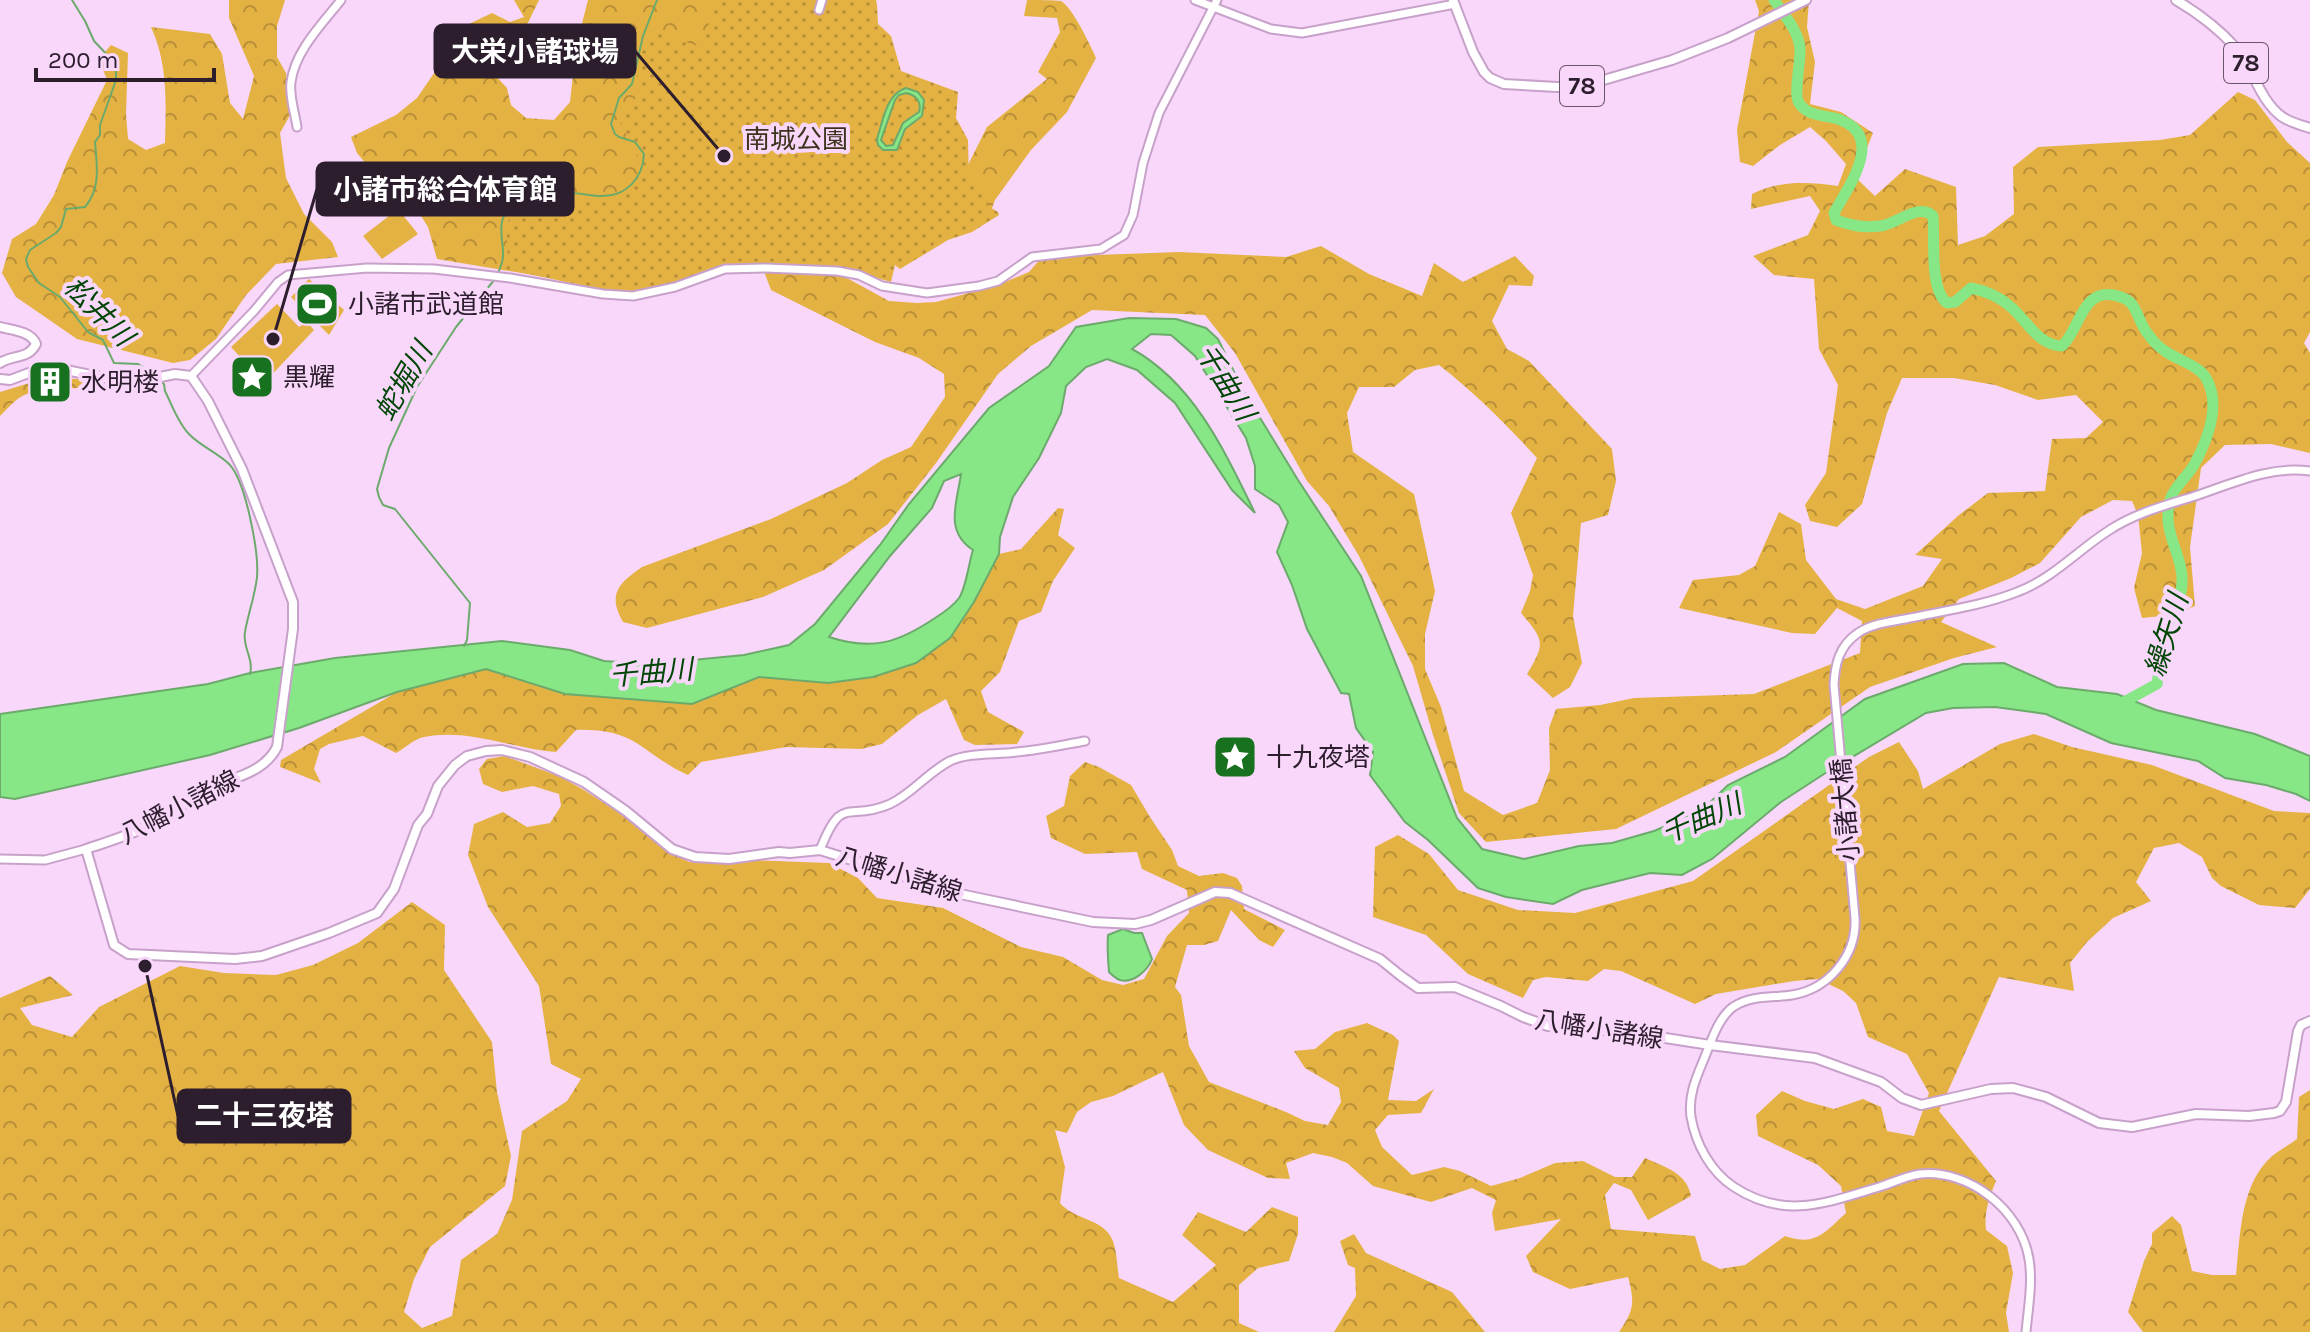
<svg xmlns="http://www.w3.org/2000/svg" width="2310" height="1332" font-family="Karla,'Noto Sans JP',sans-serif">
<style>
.green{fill:#e4b243}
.forest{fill:url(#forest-crowns)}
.park{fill:url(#park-dots)}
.water{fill:#87e686;stroke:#6caa6c;stroke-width:2;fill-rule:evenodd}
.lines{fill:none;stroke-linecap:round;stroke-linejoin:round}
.stream{stroke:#6caa6c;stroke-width:2}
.river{stroke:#87e686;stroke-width:11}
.tertiary-casing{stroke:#c8a1cb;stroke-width:11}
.secondary-casing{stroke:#c8a1cb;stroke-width:12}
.primary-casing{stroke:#c8a1cb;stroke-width:12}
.tertiary{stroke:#fff;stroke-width:7}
.secondary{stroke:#fff;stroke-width:8}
.primary{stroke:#fff;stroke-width:8}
.labels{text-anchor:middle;stroke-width:8;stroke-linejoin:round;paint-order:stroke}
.shield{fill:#f8d7fa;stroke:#6a566b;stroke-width:2}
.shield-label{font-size:24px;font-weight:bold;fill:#2d1e2e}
.park-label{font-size:26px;fill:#3d331d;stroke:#f8d7fa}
.poi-label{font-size:26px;fill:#2d1e2e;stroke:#f8d7fa;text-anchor:start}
.street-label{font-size:26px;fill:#2d1e2e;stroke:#f8d7fa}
.water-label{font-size:28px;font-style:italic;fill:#004605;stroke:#f8d7fa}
.leader{fill:none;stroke:#2d1e2e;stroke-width:3}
.callout-dot{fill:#2d1e2e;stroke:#f8d7fa;stroke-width:3}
.callout{fill:#2d1e2e;stroke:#2d1e2e;stroke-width:3}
.callout-label{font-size:28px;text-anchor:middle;font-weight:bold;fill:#fff}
</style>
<defs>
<pattern id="forest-crowns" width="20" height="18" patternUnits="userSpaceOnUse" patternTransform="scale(2)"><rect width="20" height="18" fill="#e4b243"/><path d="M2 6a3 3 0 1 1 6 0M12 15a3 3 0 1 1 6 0" fill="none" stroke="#b99038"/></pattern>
<pattern id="park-dots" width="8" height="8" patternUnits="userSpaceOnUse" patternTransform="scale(2)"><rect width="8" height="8" fill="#e4b243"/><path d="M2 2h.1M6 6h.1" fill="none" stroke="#b99038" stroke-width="1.8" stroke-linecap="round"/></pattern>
</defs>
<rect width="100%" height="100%" fill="#f8d7fa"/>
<g class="green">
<polygon points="398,209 418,234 382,259 363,236"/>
<polygon points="309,279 344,310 329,335 291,297"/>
<polygon points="277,304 299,327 307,322 314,330 264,383 231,347"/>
</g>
<g class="forest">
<path d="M 229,0 L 285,0 L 277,26 L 277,57 L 286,73 L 294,108 L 280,133 L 286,178 L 304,214 L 332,242 L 338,257 L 276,264 L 246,295 L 216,339 L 190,360 L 173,363 L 77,339 L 16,297 L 2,273 L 12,239 L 36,224 L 54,195 L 67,162 L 107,80 L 99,59 L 111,45 L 128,53 L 126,114 L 128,139 L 146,150 L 165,143 C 166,102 168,64 151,27 L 210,34 L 222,54 L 230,103 L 243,119 L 254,76 L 229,18 Z"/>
<path d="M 514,0 L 539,0 L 525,29 L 552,39 L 554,50 L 502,60 L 494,74 L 507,88 L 511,105 L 526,118 L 554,120 L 570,102 L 576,47 L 588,0 L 876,0 L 877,5 L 814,253 L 845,277 L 889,301 L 917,303 L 936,302 L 998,285 L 1029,272 L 1042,257 L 1179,252 L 1286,257 L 1321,246 L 1369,274 L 1422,296 L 1434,263 L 1463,282 L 1515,256 L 1534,276 L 1532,286 L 1509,285 L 1492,321 L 1507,349 L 1529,361 L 1612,449 L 1616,481 L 1608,515 L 1581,523 L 1573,616 L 1582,663 L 1570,687 L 1553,698 L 1527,674 C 1546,643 1544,640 1521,613 L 1530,591 L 1533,575 L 1511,513 L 1537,458 C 1506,424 1475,393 1439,365 L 1415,370 L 1394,387 L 1359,387 L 1347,413 L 1353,452 L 1414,494 L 1435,591 L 1425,634 L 1425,669 L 1441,707 L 1464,791 L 1503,815 L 1537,803 L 1550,770 L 1549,728 L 1556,709 L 1600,705 L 1634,698 L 1754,694 L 1860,653 L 1862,621 L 1837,608 L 1815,634 L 1792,633 L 1679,608 L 1693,580 L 1739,575 L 1755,566 L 1779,512 L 1801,524 L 1806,560 L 1836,599 L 1865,609 L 1923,586 L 1942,559 L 1915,555 L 1959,515 L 1988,493 L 2045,491 L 2052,439 L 2086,438 L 2103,422 L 2076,395 L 2038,400 L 1995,385 L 1954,378 L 1902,378 L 1887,413 L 1862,504 L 1837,527 L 1810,521 L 1805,505 L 1826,473 L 1838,385 L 1819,349 L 1814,279 L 1774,275 L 1753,256 L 1808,235 L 1820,211 L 1810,196 L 1751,209 L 1752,194 C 1780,180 1808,182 1838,186 L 1846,164 L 1826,141 L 1810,127 L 1780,145 L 1753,166 L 1740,162 L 1737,130 L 1759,11 L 1755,0 L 1809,0 L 1807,27 L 1815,62 L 1810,104 L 1841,112 L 1873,133 L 1855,177 L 1875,196 L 1905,169 L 1956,187 L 1958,245 L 1985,236 L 2014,214 L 2013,167 L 2038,147 L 2160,140 L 2190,135 L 2238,92 L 2255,100 L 2287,142 L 2310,163 L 2310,332 L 2304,343 L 2310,353 L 2310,453 L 2271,444 L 2225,445 L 2201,468 L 2190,547 L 2195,606 L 2172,615 L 2142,618 L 2134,588 L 2142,553 L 2138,515 L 2132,501 L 2113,500 L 2081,517 L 2040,563 L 2011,578 L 1959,599 L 1941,622 L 1997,647 L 1954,658 L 1870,687 L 1776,752 L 1616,829 L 1486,842 L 1459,813 L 1433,735 L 1413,666 L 1359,556 L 1329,506 L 1307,481 L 1235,353 L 1205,315 L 1092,310 L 1031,346 L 998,374 L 936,463 L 888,524 L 824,570 L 763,597 L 647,628 L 623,622 C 607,594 619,583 642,567 L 771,519 L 847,483 L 882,460 L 911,447 L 945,397 L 944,374 L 919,358 L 875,342 L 771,290 L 759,258 L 587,284 L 437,259 L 428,227 L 399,181 L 371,170 L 357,153 L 351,137 L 396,115 L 417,98 L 467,25 L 492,13 L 510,22 L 524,17 Z"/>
<path d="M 1027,0 C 1036,0 1053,0 1061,1 C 1073,8 1090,45 1096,58 L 1067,112 L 1031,150 L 995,200 L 988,219 L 939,244 L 955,191 L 987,127 L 1047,79 L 1038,72 L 1060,32 L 1057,18 L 1024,16 Z"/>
<path d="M 46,378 L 82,379 L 106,385 C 80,392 41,383 19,398 C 12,403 6,410 0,416 L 0,392 Z"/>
<path d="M 1058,508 L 1064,509 L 1058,535 L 1075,548 L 1053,581 L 1041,612 L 1019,621 L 1000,672 L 981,691 L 988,712 L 1024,732 L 1017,744 L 975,745 L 964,740 L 946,699 L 918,715 L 882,744 L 861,749 L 786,747 L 701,762 L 688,775 C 669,767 655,755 638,744 C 620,732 597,729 576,730 L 556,752 C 512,749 469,728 424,737 C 414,739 405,748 396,753 L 363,736 L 329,744 L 320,749 L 314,769 L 321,783 L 280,767 L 281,760 L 397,692 L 486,669 L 565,694 L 692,704 L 759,677 L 828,683 L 873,677 L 916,663 L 950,638 L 974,602 L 999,554 L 1021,549 Z"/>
<path d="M 2034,734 L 2072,747 L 2152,765 L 2274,811 L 2310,813 L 2310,889 L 2295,908 L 2259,905 L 2221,886 L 2212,878 L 2202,857 L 2179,843 L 2154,848 L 2136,882 L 2151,901 L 2113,918 L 2087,942 L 2070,963 L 2074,991 L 1999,977 L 1939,1111 L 1996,1181 C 1989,1198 1984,1212 1986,1230 L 2007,1246 L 2013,1273 L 2006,1313 L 2009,1332 L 1619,1332 C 1634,1310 1635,1303 1628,1277 L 1570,1289 L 1533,1272 L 1526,1256 L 1561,1219 L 1495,1231 L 1492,1213 L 1496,1200 L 1472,1188 L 1431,1202 L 1373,1186 L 1347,1163 L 1332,1157 L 1313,1153 L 1286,1163 L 1290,1179 L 1268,1178 L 1208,1150 L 1184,1125 L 1163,1072 L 1113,1096 L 1091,1102 L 1077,1112 L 1067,1133 L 1055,1130 L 1065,1167 L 1060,1203 C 1074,1220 1102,1218 1112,1239 C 1117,1250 1117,1266 1119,1278 L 1173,1302 L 1216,1265 L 1182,1235 L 1198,1212 L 1246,1232 L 1272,1207 L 1298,1217 L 1298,1234 L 1289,1261 L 1258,1268 L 1239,1285 L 1239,1323 L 1259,1332 L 0,1332 L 0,998 L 50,976 L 73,995 L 20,1008 L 32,1025 L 72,1037 L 99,1007 L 180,966 L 224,973 L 276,975 L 313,965 L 358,943 L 412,902 L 445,925 L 444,970 L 492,1042 L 497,1092 L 511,1156 L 505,1186 L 430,1247 L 414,1279 L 404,1312 L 422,1328 L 452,1316 L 461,1260 L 497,1234 L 512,1200 L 522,1131 L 567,1101 L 581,1079 L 551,1064 L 539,986 L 488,907 L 468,855 L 474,824 L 503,812 L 527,827 L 550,823 L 561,806 L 559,794 L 533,786 L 502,792 L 483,784 L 479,769 L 487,759 L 505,756 L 561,777 L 584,790 L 618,812 L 662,848 L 689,862 L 747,860 L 829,863 L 858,878 L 877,898 L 943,908 L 1021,947 L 1063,957 L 1102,980 L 1123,985 L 1144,979 L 1167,936 L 1189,913 L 1187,890 L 1142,869 L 1137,852 L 1085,854 L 1051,838 L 1046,816 L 1064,806 L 1070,776 L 1085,762 L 1099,767 L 1131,785 L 1150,817 L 1172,850 L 1178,866 L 1199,876 L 1223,873 L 1237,878 L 1242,886 L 1244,909 L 1285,930 L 1273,947 L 1259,940 L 1231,910 L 1218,941 L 1204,945 L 1187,945 L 1175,987 L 1181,995 L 1189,1046 L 1209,1082 L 1286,1112 L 1305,1121 L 1328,1125 L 1341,1102 L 1339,1088 L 1305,1068 L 1294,1051 L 1315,1049 L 1335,1032 L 1367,1023 L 1393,1035 L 1399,1041 L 1388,1100 L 1416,1101 L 1434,1089 L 1421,1113 L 1388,1115 L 1375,1130 L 1382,1147 L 1412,1175 L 1444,1167 L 1460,1171 L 1491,1186 L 1520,1178 L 1555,1163 L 1583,1161 L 1615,1177 L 1632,1177 L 1645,1158 C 1665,1167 1687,1173 1691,1196 L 1648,1220 L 1631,1190 L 1614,1183 L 1605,1195 L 1611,1229 L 1695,1236 L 1702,1260 L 1720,1269 L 1745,1265 L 1785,1236 C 1816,1247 1825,1232 1846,1213 L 1841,1186 L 1818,1165 L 1758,1136 L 1756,1115 L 1782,1091 L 1805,1101 L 1834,1109 L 1863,1099 L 1881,1107 L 1887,1131 L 1914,1136 L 1929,1093 L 1907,1054 L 1868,1037 L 1856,1003 L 1843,991 L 1818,979 L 1794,981 L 1716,994 L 1695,1004 L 1621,971 L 1604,969 L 1588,981 L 1546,977 L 1533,980 L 1523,998 L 1468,974 L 1426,935 L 1373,917 L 1375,847 L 1398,835 L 1429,854 L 1458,890 L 1518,910 L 1575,913 L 1693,881 L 1869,757 L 1899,742 L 1918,771 L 1923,789 L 2000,744 Z"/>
<path d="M 2310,1090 L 2310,1332 L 2143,1332 L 2128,1312 L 2144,1261 L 2152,1244 L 2152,1233 L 2172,1216 L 2181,1225 L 2192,1271 L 2212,1275 L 2236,1275 C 2240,1238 2240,1190 2267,1161 C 2275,1152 2288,1146 2297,1139 L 2299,1097 Z"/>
<polygon points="1354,1234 1366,1253 1452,1292 1485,1332 1334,1332 1356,1296 1355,1268 1348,1265 1340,1241"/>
</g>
<polygon class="park" points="710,0 874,0 877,5 878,24 891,36 901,71 958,92 956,118 968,140 969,182 988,194 988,206 998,212 999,215 972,232 948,240 900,269 895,265 891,282 849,270 768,265 722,267 654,289 631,292 598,289 506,269 508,259 506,224 514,213 568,199 605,202 624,194 639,183 642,166 620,122 638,94 637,65 649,29 706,49 705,34 714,10"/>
<g class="water">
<path d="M 906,88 L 918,92 L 924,100 L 922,116 L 905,129 L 897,150 L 883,150 L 878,145 L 877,139 C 883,121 886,94 906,88 ZM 906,93 C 916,95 922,102 919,112 L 903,123 L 893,145 L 886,146 L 881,140 L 895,100 L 899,95 Z"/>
<path d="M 1129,318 L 1176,319 L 1206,328 L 1218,339 L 1243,390 L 1298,480 L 1361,576 L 1457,818 L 1482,849 L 1524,859 L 1579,846 L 1612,843 L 1654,831 L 1701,811 L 1728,785 L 1785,757 L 1865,699 L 1963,664 L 2004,663 L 2057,687 L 2117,694 L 2156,710 L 2255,734 L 2310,756 L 2310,801 L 2296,794 L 2266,785 L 2225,778 L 2198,761 L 2111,743 L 2046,714 L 1995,707 L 1953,708 L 1926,713 L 1824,774 L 1781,802 L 1712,859 L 1682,875 L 1650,873 L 1582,890 L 1553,904 L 1506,897 L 1478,888 L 1428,840 L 1405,822 L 1370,775 L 1373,752 L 1356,728 L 1349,694 L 1341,693 L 1307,629 L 1292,585 L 1277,552 L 1288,522 L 1279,505 L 1255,489 L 1255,466 L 1246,438 L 1195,356 L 1171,335 L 1151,334 L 1132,349 C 1194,383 1225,452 1255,513 L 1232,490 L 1175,403 L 1137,370 L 1107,359 L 1086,367 L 1066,386 L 1061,413 L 1039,458 L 1013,497 L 1000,537 L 999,554 L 974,602 L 950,638 L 916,663 L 873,677 L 828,683 L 759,677 L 692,704 L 565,694 L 486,669 L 397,692 L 299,728 L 210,755 L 15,799 L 0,797 L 0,714 L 208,684 L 250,673 L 335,658 L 502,641 L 570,650 L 604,661 L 651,664 L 744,655 L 789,645 L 815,624 L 880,545 L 909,504 L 989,408 L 1049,366 L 1076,327 ZM 961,474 C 957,503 944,531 973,550 C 969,562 966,588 959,598 C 953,606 943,613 935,618 C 898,643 872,651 829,637 L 890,556 L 932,508 L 944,481 Z"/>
<path d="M 1123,929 L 1134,933 L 1142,933 L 1152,959 C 1148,970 1133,984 1120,980 C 1117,979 1111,974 1109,972 C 1108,960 1107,947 1108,935 Z"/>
</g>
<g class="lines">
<g class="stream">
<path d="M 72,0 L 85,21 L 94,41 L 112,60 L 116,69 L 116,80 L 100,125 L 100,135 L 95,142 C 97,166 101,188 85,207 L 66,209 L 61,227 L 56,233 L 30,250 L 26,259 L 28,267 L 39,283 L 60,297 L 88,332 L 103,340 L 114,363 L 138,364 L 156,376"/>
<path d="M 498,273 C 500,268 503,262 503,256 C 504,241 495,220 510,209 C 520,202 557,193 570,193 C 580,193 591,196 601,196 C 626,197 643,178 644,154 L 635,142 L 619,137 L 615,134 L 611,124 L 619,98 L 632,84 L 643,36 L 657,0"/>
<path d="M 160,381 L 164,384 L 165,391 C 172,405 178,423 189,434 C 200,446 218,453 229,464 C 246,481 259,553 257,577 C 255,596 248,614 245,632 C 242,646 254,659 250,674"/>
<polyline points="464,646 467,640 470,603 395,509 383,505 379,497 377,489 389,448 417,387 456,327 495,279"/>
</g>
<path class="river" d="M 1774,0 C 1784,15 1798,30 1800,48 C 1801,62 1793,94 1799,103 C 1808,117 1825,115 1838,119 C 1887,136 1848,187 1834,213 L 1836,220 C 1849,225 1866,228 1880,226 C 1896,225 1919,202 1933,216 C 1935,238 1929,289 1947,303 L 1955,302 L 1971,288 C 1986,291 2000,297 2011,307 C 2028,322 2038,345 2062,346 C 2079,331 2082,289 2113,295 C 2119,296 2125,298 2130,302 C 2138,310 2140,325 2148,334 C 2152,340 2159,347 2165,351 C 2177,360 2198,365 2206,378 C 2222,405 2207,441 2194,465 C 2187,477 2173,488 2170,500 C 2161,533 2184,555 2182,584 C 2181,604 2167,621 2162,641 C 2158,654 2160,670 2157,684 L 2124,702 L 2118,703"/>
<g class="tertiary-casing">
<g id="tertiary">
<polyline points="1195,0 1271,29 1302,33 1455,4"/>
<polyline points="819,10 822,0"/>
<path d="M 297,127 C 295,113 289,96 291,82 C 295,51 322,24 341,0"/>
<polyline points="191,376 254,311 278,282 288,275 367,268 434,269 510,278 603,294 633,296 675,287 725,269 766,268 837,271 859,275 882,286 927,293 979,286 998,281 1032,257 1101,249 1124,235 1133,215 1143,163 1159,113 1217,0"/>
<path d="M 820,850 C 843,792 847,823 890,804 C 912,794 928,772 950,761 C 970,752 996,755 1017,752 C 1040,750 1062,745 1085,741"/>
<polyline points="0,859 45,860 86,849"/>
<path d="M 2026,1332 C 2028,1309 2033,1283 2029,1259 C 2021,1210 1969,1169 1920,1174 C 1906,1176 1892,1183 1879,1187 C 1826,1203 1784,1220 1734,1187 C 1711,1172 1696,1145 1691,1117 C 1688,1096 1696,1078 1704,1059 C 1711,1042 1718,1018 1733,1007 C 1751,995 1772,998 1792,995 C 1829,989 1857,955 1855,918 L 1834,685 C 1835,664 1839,646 1858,633 C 1871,624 1889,622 1905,619 C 1942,611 1982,606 2017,592 C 2052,579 2077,551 2108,531 C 2133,514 2163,506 2192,497 C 2229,485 2270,465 2310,471"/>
</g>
</g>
<g class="secondary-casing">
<g id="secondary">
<path d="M 0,327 C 12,330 31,331 36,344 C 28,360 13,354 0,363"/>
<path d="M 0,379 L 10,380 L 42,368 L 56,368 L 130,383 L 175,374 L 191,376 L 208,401 L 242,469 L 293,602 L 293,629 L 277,747 C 264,773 234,777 209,789 C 191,798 174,812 156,822 C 134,834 110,841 86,849 L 114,945 L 128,954 L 235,959 L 262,956 L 329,933 L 377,913 L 394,889 L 418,825 L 427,814 L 438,786 L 455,765 L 467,756 L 486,751 L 502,750 L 530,757 L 584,782 L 626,811 L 672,849 L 695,857 L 729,859 L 779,852 L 790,853 L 820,850 L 960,894 L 1093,922 L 1135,924 L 1151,920 L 1215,892 L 1230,893 L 1380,959 L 1401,976 L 1418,988 L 1455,987 L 1501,1006 L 1523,1017 L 1548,1026 L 1627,1032 L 1710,1045 L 1815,1058 L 1881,1082 L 1902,1098 L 1921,1105 L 1991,1089 L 2013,1088 L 2046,1097 L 2099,1123 L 2132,1127 L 2196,1114 L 2249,1116 L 2274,1113 L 2280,1111 L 2286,1102 L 2298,1031 L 2301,1025 L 2310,1021"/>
</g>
</g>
<g class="primary-casing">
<g id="primary">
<polyline points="1453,0 1473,52 1484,72 1490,78 1504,84 1557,87 1583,86 1672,60 1728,38 1806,0"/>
<path d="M 2176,0 C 2198,13 2218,28 2235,47 C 2253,68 2259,99 2281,116 C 2289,122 2300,125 2310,128"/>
</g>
</g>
<use href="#tertiary" class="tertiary"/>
<use href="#secondary" class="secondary"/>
<use href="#primary" class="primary"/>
</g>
<defs>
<g id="stadium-square" transform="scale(2.3)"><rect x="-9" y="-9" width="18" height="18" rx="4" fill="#17711e" stroke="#f8d7fa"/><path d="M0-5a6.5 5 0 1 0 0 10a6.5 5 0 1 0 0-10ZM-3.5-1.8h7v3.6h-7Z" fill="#fff"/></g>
<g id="sight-square" transform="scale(2.3)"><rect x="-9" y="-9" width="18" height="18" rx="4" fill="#17711e" stroke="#f8d7fa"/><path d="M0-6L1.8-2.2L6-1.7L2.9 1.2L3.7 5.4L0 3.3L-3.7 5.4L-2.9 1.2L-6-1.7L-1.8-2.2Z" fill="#fff"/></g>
<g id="building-square" transform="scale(2.3)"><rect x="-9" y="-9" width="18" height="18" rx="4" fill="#17711e" stroke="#f8d7fa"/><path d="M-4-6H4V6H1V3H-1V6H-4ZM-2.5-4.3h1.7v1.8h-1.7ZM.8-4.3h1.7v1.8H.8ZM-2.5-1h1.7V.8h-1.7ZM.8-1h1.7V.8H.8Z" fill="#fff"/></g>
</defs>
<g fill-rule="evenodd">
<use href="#stadium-square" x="317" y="304"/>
<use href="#sight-square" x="252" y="377"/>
<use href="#building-square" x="50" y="382"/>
<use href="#sight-square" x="1235" y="757"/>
</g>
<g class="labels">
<g class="shield">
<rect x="2224" y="43" width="44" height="40" rx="6"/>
<rect x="1560" y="66" width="44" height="40" rx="6"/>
</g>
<g class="shield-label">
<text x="2246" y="71">78</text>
<text x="1582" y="94">78</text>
</g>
<g class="park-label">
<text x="796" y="148">南城公園</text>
</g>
<g class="poi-label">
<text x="348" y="313">小諸市武道館</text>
<text x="283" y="386">黒耀</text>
<text x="81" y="391">水明楼</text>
<text x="1266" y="766">十九夜塔</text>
</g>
<g class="street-label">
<text transform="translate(179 807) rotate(-27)" y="9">八幡小諸線</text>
<text transform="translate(1845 810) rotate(-95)" y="9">小諸大橋</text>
<text transform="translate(899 874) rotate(17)" y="9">八幡小諸線</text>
<text transform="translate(1599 1029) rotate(9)" y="9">八幡小諸線</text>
</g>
<g class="water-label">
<text transform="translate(99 311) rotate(45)" y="10">松井川</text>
<text transform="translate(403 381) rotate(-60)" y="10">蛇堀川</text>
<text transform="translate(1226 382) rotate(58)" y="10">千曲川</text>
<text transform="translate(2166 635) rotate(-73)" y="10">繰矢川</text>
<text transform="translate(651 672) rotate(-5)" y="10">千曲川</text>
<text transform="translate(1701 818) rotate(-23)" y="10">千曲川</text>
</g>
</g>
<path class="leader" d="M724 156L635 51M273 339L317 189M145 966L178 1116"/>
<g class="callout-dot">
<circle cx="724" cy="156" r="8"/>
<circle cx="273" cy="339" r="8"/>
<circle cx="145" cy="966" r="8"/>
</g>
<g class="callout">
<rect x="435" y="25" width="200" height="52" rx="8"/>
<rect x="317" y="163" width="256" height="52" rx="8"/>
<rect x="178" y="1090" width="172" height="52" rx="8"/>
</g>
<g class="callout-label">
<text x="535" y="61">大栄小諸球場</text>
<text x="445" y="199">小諸市総合体育館</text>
<text x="264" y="1125">二十三夜塔</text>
</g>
<path d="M36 68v12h178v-12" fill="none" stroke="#2d1e2e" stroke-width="4"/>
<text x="48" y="68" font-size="24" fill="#2d1e2e" stroke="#f8d7fa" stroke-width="6" paint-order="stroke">200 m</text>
</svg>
